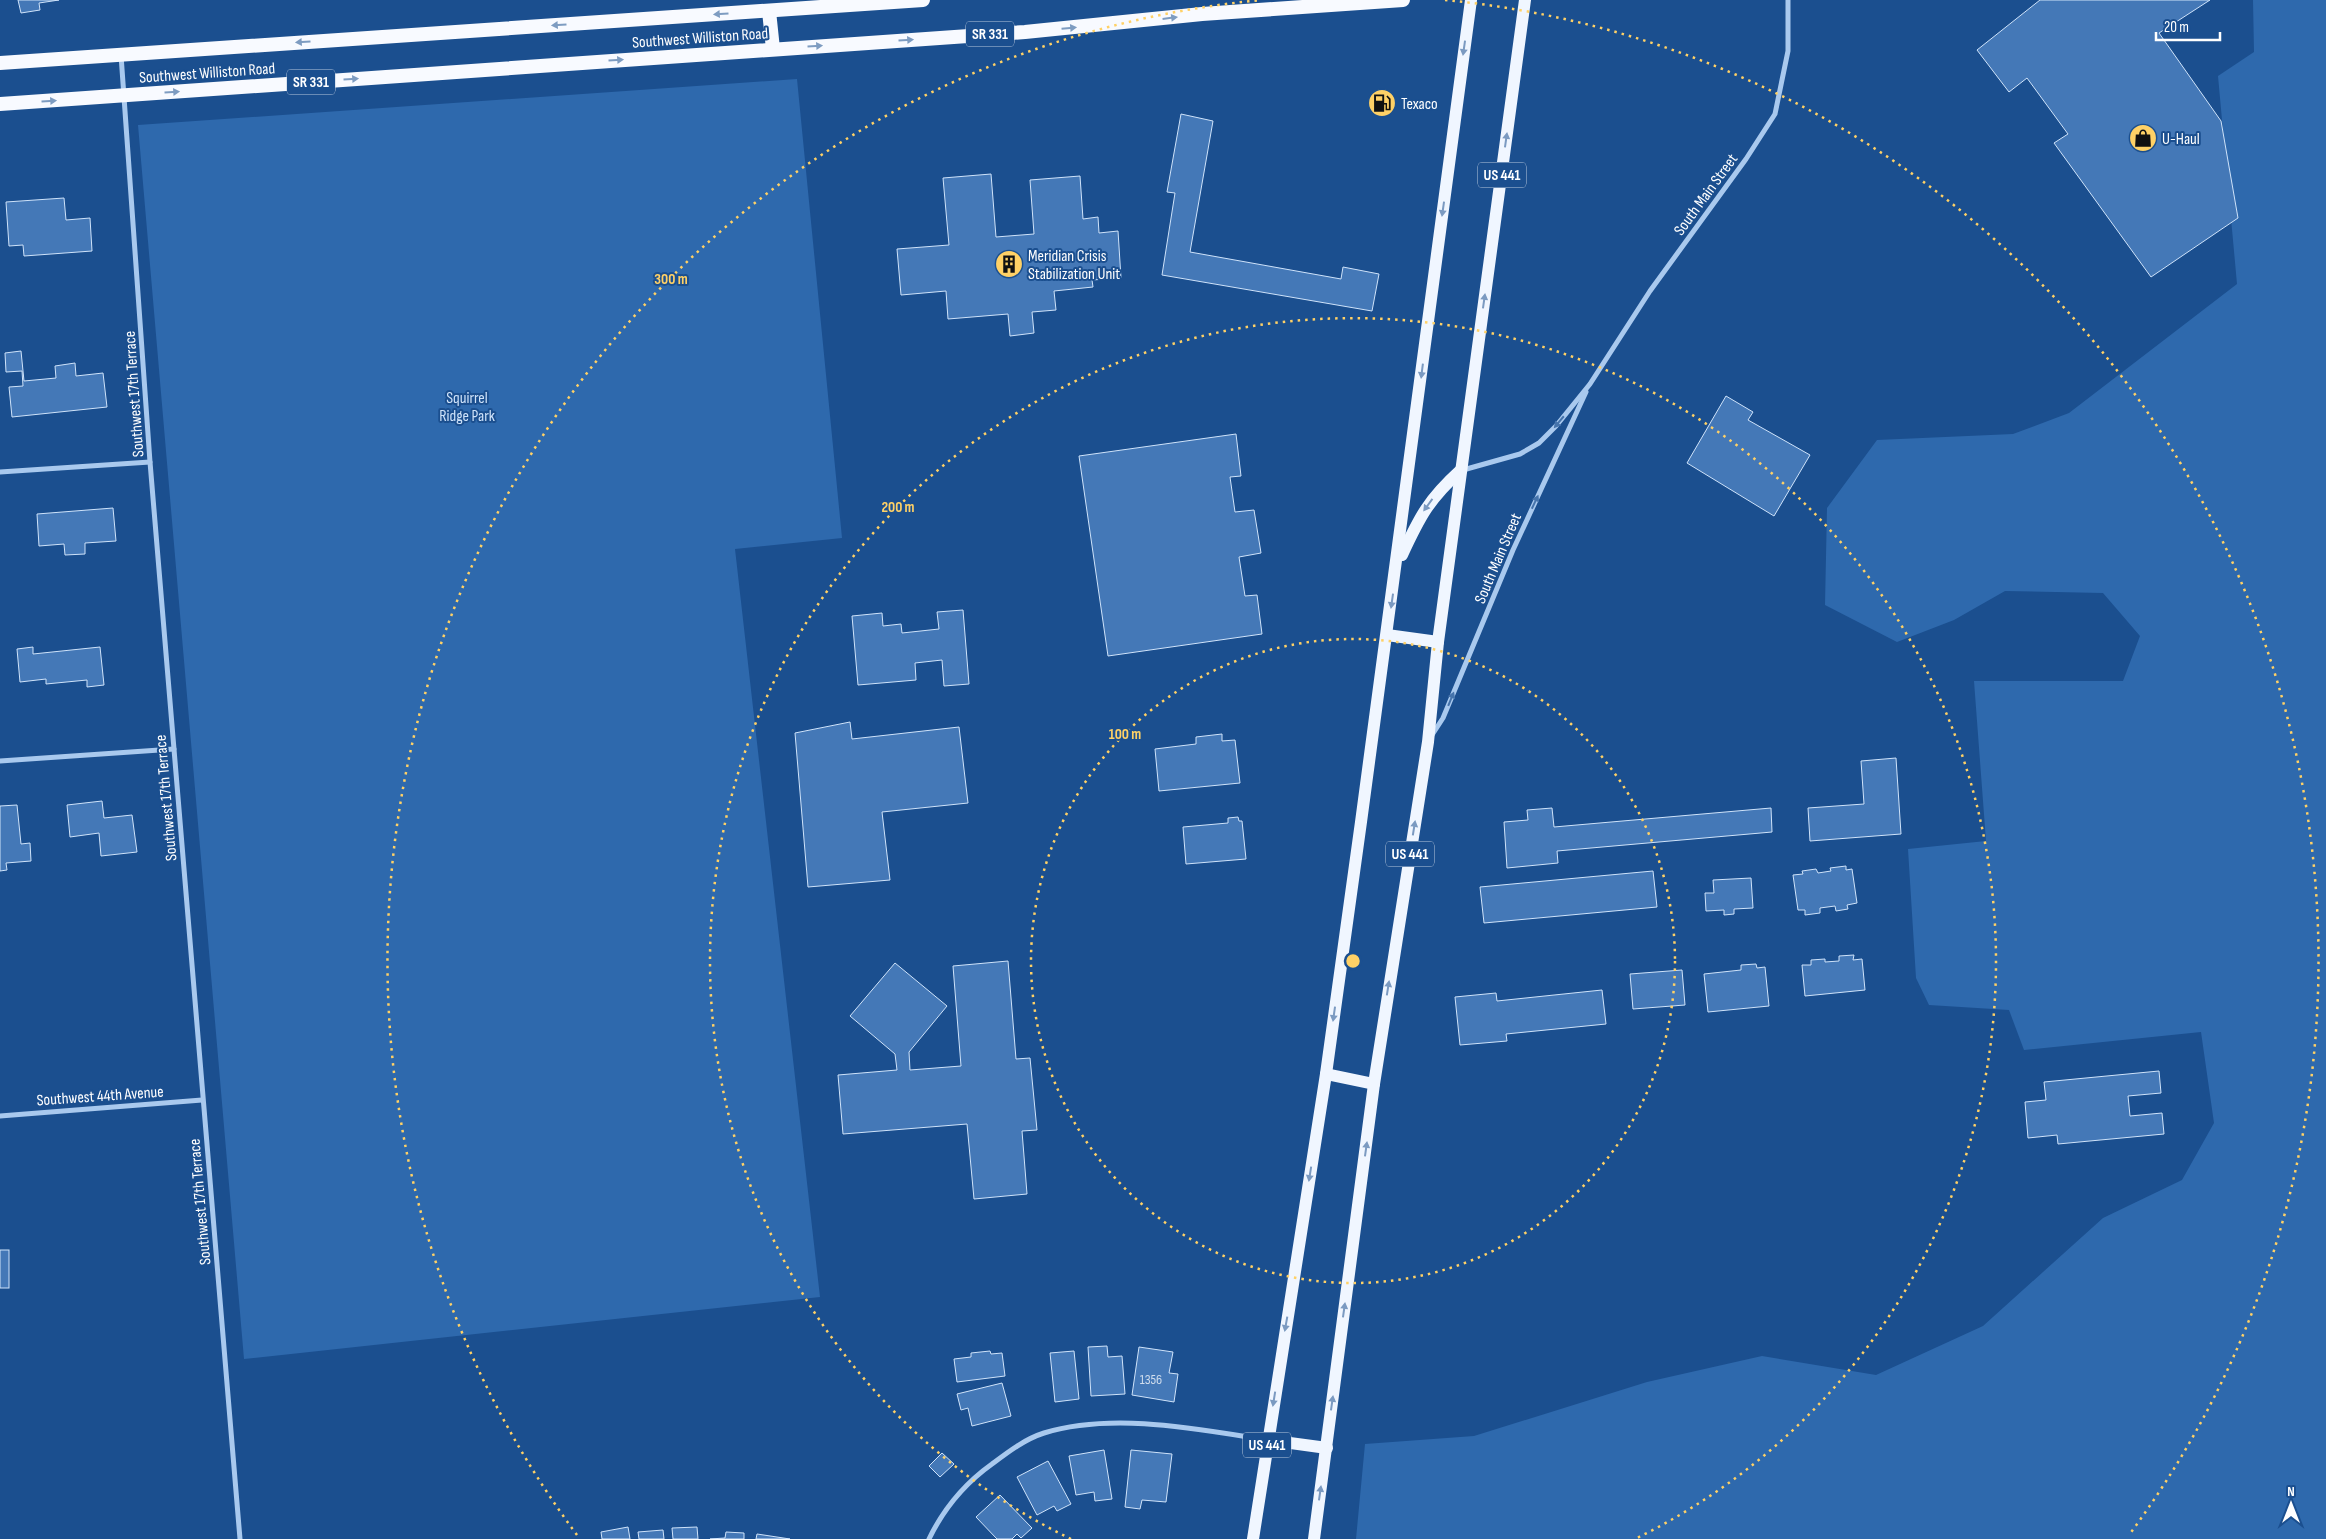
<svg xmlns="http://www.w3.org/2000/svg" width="2326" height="1539" font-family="'Sofia Sans Condensed',sans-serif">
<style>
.green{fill:#2e69ad}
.building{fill:#4478b7;stroke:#cfe3fa}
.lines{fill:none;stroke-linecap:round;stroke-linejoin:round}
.minor{stroke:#a9c9ee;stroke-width:5}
.primary{stroke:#f0f6ff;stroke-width:12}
.trunk{stroke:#f8faff;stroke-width:14}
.oneway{fill:#7e9cc1}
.oneway2{fill:#7b9ac1}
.oneway3{fill:#4674ac}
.ring{fill:none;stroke:#ffd166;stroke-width:2.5;stroke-dasharray:2.5 5}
.labels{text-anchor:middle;stroke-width:4;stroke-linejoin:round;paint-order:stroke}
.number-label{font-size:14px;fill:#d0dded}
.shield{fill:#1b4f8f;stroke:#bbcadd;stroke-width:1}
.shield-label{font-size:15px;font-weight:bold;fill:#fff}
.street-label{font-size:16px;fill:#fff;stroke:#1b4f8f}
.poi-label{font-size:16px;fill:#fff;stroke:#1b4f8f;text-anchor:start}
.park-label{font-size:16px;fill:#cfe3fa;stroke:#1b4f8f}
.centre{fill:#ffd166;stroke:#1b4f8f;stroke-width:2.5}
.ring-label{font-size:15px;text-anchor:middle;font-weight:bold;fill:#ffd166;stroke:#1b4f8f;stroke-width:4;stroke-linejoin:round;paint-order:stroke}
</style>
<rect width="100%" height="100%" fill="#1b4f8f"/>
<g class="green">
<polygon points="2253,0 2326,0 2326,1539 1356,1539 1365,1444 1474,1436 1647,1382 1762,1356 1876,1375 1983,1326 2103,1218 2182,1180 2214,1123 2201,1032 2024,1050 2009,1010 1929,1005 1916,978 1908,849 1986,841 1974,681 2123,681 2140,636 2103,593 2005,591 1954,620 1897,642 1825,605 1827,508 1877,440 2013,434 2069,413 2237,284 2218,76 2254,52"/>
<polygon points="797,79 842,538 735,549 820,1297 244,1359 138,125"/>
</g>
<g class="building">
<polygon points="18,0 59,0 39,3 40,10 21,13"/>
<polygon points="2040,0 2210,0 2159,33 2221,121 2238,218 2151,277 2054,143 2068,134 2027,78 2009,92 1977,50"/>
<polygon points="1181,114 1213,121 1190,252 1341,279 1343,267 1379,274 1372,311 1162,275 1175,193 1167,192"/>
<polygon points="991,174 996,237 1034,234 1030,180 1080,176 1083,219 1098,217 1099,233 1118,231 1121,278 1092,280 1093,287 1054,291 1056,310 1032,312 1034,333 1010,336 1008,314 948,319 946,291 901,295 897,249 949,245 943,178"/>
<polygon points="64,198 66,220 90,218 92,251 24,256 23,245 9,246 6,202"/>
<polygon points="21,351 24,381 56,378 55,366 75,363 76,376 103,373 107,407 12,417 9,387 23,386 22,371 6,372 5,353"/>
<polygon points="1726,396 1753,412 1748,420 1810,455 1774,516 1687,463"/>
<polygon points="1236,434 1241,476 1230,477 1235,512 1254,510 1261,553 1239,557 1245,596 1257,595 1262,634 1108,656 1079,456"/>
<polygon points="113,508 116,541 85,543 85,554 65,555 64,544 39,546 37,514"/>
<polygon points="963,610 969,684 944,686 942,660 915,663 916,680 858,685 852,616 882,613 883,626 901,624 902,633 939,629 937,612"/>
<polygon points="33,647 33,654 100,647 104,685 87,687 87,680 46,684 46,679 20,682 17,649"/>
<polygon points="850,722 852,739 959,727 968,803 882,812 890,880 808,887 795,733"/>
<polygon points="1222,734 1222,741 1235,740 1240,783 1159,791 1155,749 1196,744 1196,737"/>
<polygon points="1896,758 1901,834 1810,841 1808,808 1864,804 1861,761"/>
<polygon points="102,801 104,818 132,815 137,852 101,856 99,833 70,837 67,805"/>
<polygon points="17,805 21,844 30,843 31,861 6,863 7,870 0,871 0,806"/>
<polygon points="1552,808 1554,827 1771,808 1772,832 1557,851 1558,863 1507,868 1504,822 1528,820 1527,810"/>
<polygon points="1238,817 1239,821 1242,821 1246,859 1186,864 1183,827 1228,823 1228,818"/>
<polygon points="1846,866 1846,870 1852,869 1857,903 1847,905 1848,909 1836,911 1835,906 1820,908 1820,913 1805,915 1805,910 1798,910 1793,875 1803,874 1802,871 1816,869 1818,873 1831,871 1830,868"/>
<polygon points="1653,871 1657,907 1484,923 1480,887"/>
<polygon points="1751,878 1753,908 1734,909 1734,914 1724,915 1724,910 1706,911 1705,893 1714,893 1713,880"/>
<polygon points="1854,955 1853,960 1862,959 1865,990 1805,996 1802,965 1811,965 1811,960 1825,959 1825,962 1839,961 1839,956"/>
<polygon points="1008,961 1016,1059 1030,1058 1037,1130 1022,1131 1027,1194 974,1199 967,1124 843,1134 838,1075 897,1070 895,1054 850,1016 895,963 947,1006 909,1052 910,1070 961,1066 953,966"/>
<polygon points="1756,964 1757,968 1765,967 1769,1006 1708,1012 1704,974 1741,970 1741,965"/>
<polygon points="1682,970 1685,1005 1633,1009 1630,974"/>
<polygon points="1602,990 1606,1024 1506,1034 1507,1041 1460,1045 1455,997 1496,993 1497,1001"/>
<polygon points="2159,1071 2161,1093 2128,1096 2130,1116 2162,1113 2164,1134 2058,1144 2057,1135 2028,1138 2025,1102 2046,1100 2044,1082"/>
<rect x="0" y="1250" width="9" height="38"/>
<polygon points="1107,1346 1108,1357 1122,1356 1125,1394 1091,1396 1088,1347"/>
<polygon points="1139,1347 1173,1352 1169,1373 1178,1374 1174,1402 1132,1395"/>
<polygon points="990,1351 991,1354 1002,1353 1005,1376 957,1382 954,1359 971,1357 971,1353"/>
<polygon points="1074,1351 1079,1399 1055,1402 1050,1353"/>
<polygon points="1002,1383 1011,1416 972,1426 968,1408 961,1410 957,1394"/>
<polygon points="1104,1450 1112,1499 1095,1501 1094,1492 1076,1495 1069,1456"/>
<polygon points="1131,1450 1172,1454 1166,1502 1142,1500 1140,1509 1125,1507"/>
<polygon points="942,1453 954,1464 940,1477 929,1466"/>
<polygon points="1048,1461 1071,1504 1057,1511 1054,1506 1037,1515 1017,1477"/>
<polygon points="1000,1495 1032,1528 1021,1538 1017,1534 1012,1539 997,1539 976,1517"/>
<polygon points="628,1527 630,1539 602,1539 601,1532"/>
<polygon points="697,1527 698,1539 673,1539 672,1528"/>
<polygon points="663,1530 664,1539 639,1539 638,1532"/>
<polygon points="726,1532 744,1533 744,1539 710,1539 725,1538"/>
<polygon points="757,1534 790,1539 756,1539"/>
</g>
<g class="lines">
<g class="minor">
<polyline points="121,55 150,462 240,1539"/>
<polyline points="1463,470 1520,454 1539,443 1556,426 1590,384 1650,291 1746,159 1775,114 1788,51 1788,0"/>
<polyline points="0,472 150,462"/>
<polyline points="1432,735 1443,718 1513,550 1586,392"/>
<polyline points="0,761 174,749"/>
<polyline points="0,1116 202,1100"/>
<path d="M 929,1539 C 944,1508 964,1484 992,1464 C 1008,1452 1025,1439 1044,1433 C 1113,1412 1197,1429 1267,1440"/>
</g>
<g class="primary">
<path d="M 1402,555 C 1420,516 1429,499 1461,470"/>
<polyline points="1387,635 1438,642"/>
<polyline points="1326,1074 1374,1084"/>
<polyline points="1268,1440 1327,1448"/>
<polyline points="1253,1539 1326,1074 1361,822 1471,0"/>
<polyline points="1314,1539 1374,1084 1428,742 1438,642 1525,0"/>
</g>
<g class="trunk">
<polyline points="769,11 773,49"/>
<polyline points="0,63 923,0"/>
<polyline points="0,104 1025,32 1202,14 1403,0"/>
</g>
</g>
<defs><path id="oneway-solid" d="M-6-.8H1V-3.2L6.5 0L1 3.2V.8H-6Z" transform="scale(1.25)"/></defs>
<g class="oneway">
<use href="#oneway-solid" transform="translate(721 14) rotate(176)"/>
<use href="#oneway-solid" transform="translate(1170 18) rotate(-7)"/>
<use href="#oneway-solid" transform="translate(559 25) rotate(176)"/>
<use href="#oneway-solid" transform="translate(1069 28) rotate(-5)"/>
<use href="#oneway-solid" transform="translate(906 40) rotate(-4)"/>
<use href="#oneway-solid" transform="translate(303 42) rotate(176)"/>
<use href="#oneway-solid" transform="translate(815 46) rotate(-4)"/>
<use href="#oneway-solid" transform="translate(616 60) rotate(-4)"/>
<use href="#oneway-solid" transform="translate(351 79) rotate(-4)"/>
<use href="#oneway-solid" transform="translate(172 92) rotate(-4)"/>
<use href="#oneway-solid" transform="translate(49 101) rotate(-4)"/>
</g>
<g class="oneway2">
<use href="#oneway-solid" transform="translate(1464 48) rotate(98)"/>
<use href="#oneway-solid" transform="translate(1506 140) rotate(-82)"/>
<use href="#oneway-solid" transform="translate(1443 209) rotate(98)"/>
<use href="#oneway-solid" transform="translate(1484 301) rotate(-82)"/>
<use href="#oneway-solid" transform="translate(1422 371) rotate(97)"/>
<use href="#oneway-solid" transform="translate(1428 505) rotate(126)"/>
<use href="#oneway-solid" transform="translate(1392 601) rotate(98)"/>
<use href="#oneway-solid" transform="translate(1414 828) rotate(-81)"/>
<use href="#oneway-solid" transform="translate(1388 988) rotate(-81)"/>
<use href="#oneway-solid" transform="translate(1334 1014) rotate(98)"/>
<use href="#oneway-solid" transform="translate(1366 1149) rotate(-82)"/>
<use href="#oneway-solid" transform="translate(1310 1174) rotate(99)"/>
<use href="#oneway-solid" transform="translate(1344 1310) rotate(-82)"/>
<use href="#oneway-solid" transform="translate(1286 1324) rotate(100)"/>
<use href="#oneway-solid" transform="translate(1274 1399) rotate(99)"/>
<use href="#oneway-solid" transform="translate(1332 1403) rotate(-82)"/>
<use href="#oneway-solid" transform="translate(1320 1493) rotate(-82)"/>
</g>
<g class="oneway3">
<use href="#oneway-solid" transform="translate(1559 422) rotate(130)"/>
<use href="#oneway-solid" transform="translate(1535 502) rotate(-65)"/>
<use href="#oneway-solid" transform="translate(1451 699) rotate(-68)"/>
</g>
<g class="ring">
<circle cx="1353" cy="961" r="322"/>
<path d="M1071 1539A643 643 0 1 1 1635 1539"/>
<path d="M577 1535A965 965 0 0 1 1261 0M1445 0A965 965 0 0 1 2129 1535"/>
</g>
<defs>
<g id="fuel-disc" transform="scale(1.4375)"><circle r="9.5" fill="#ffd166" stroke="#1b4f8f"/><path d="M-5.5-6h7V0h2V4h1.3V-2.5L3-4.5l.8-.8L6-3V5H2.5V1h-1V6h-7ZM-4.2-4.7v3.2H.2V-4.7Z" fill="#111"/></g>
<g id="shop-disc" transform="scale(1.4375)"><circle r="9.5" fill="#ffd166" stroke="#1b4f8f"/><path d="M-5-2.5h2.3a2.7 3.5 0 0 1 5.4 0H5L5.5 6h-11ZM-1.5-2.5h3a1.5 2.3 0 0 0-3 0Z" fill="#111"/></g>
<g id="building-disc" transform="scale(1.4375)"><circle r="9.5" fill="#ffd166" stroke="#1b4f8f"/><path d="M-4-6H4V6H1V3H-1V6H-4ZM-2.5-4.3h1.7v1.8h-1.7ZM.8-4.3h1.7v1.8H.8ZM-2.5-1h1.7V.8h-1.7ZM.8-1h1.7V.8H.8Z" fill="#111"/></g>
</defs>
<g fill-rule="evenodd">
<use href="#fuel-disc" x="1382" y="103"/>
<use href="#shop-disc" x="2143" y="138"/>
<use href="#building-disc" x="1009" y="264"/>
</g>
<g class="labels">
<g class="number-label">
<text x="1151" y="1384">1356</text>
</g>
<g class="shield">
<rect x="966" y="21.5" width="48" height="25" rx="4"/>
<rect x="287" y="69.5" width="48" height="25" rx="4"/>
<rect x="1478" y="162.5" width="48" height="25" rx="4"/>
<rect x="1386" y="841.5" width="48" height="25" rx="4"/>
<rect x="1243" y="1432.5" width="48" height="25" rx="4"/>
</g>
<g class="shield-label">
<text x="990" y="39">SR 331</text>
<text x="311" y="87">SR 331</text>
<text x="1502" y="180">US 441</text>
<text x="1410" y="859">US 441</text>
<text x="1267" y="1450">US 441</text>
</g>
<g class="street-label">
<text transform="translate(700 37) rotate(-4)" y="6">Southwest Williston Road</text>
<text transform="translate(207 72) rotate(-4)" y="6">Southwest Williston Road</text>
<text transform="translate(1705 194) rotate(-54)" y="6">South Main Street</text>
<text transform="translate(133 394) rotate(-94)" y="6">Southwest 17th Terrace</text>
<text transform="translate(1497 558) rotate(-67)" y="6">South Main Street</text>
<text transform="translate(165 798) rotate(-95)" y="6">Southwest 17th Terrace</text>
<text transform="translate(100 1095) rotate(-4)" y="6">Southwest 44th Avenue</text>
<text transform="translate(199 1202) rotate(-95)" y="6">Southwest 17th Terrace</text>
</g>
<g class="poi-label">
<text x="1401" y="109">Texaco</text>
<text x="2162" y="144">U-Haul</text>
<text x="1028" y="261">Meridian Crisis<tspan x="1028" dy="18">Stabilization Unit</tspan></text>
</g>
<g class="park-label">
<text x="467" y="403">Squirrel<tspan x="467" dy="18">Ridge Park</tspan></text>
</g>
</g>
<circle cx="1353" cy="961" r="8" class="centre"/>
<g class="ring-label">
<text x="671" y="284">300 m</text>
<text x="898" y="512">200 m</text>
<text x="1125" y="739">100 m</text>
</g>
<g transform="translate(2291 1504)" stroke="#1b4f8f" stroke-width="4" paint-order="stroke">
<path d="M0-4L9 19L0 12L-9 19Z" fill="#ffffff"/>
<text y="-8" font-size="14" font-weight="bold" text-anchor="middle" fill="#ffffff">N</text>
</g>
<path d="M2156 32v8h64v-8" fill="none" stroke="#ffffff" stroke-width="2.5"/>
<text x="2164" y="32" font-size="15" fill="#ffffff" stroke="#1b4f8f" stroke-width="4" paint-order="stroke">20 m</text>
</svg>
